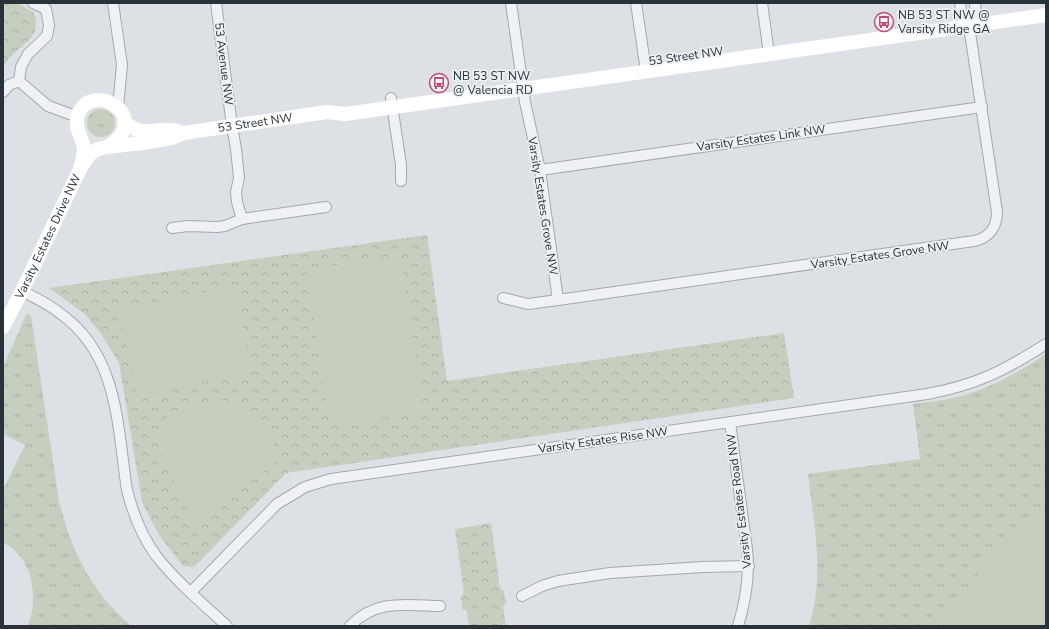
<svg xmlns="http://www.w3.org/2000/svg" width="1049" height="629" font-family="'Nunito Sans',sans-serif">
<style>
.grass{fill:url(#grass-tufts)}
.forest{fill:url(#forest-crowns)}
.pitch{fill:#c6cebf}
.lines{fill:none;stroke-linecap:round;stroke-linejoin:round}
.street-casing{stroke:#a3a9ae;stroke-width:12}
.street{stroke:#eff1f4;stroke-width:10}
.secondary{stroke:#fff;stroke-width:14}
.labels{text-anchor:middle;stroke-width:3.5;stroke-linejoin:round;paint-order:stroke}
.poi-label{font-size:12px;fill:#283239;stroke:#ecf0f3;text-anchor:start}
.street-label{font-size:12px;fill:#283239;stroke:#ecf0f3}
</style>
<defs>
<pattern id="grass-tufts" width="24" height="20" patternUnits="userSpaceOnUse"><rect width="24" height="20" fill="#c6cebf"/><path d="M3 7l-1-3M5 7V3M7 7l1-3M15 17l-1-3M17 17v-4M19 17l1-3" fill="none" stroke="#aab1a5"/></pattern>
<pattern id="forest-crowns" width="20" height="18" patternUnits="userSpaceOnUse"><rect width="20" height="18" fill="#c6cebf"/><path d="M2 6a3 3 0 1 1 6 0M12 15a3 3 0 1 1 6 0" fill="none" stroke="#aab1a5"/></pattern>
</defs>
<rect width="100%" height="100%" fill="#dde1e5"/>
<g class="grass">
<circle cx="101" cy="123" r="14"/>
<path d="M 27,313 L 31,316 L 59,501 C 68,538 82,572 107,602 C 114,610 123,618 131,626 L 28,626 C 39,596 33,558 3,542 L 3,490 L 25,445 L 3,434 L 3,367 Z"/>
<path d="M 1046,354 L 1046,626 L 809,626 C 825,577 814,524 808,474 L 920,459 L 913,404 C 926,402 940,401 953,398 C 984,391 1020,372 1046,354 Z"/>
</g>
<g class="forest">
<polygon points="3,3 18,3 33,12 36,19 35,32 30,39 9,58 3,67"/>
<polygon points="427,235 447,381 784,333 794,398 286,473 194,567 183,566 159,535 142,502 119,363 102,335 85,314 49,288"/>
<polygon points="491,523 500,588 504,591 504,596 507,602 503,607 506,626 469,626 467,612 462,609 462,602 460,598 464,593 455,529"/>
</g>
<g class="pitch">
<polygon points="401,256 423,412 329,425 307,269"/>
<polygon points="235,286 252,372 137,395 120,309"/>
<polygon points="219,400 244,405 259,417 281,457 235,495 207,513 204,521 190,524 187,518 188,510 154,435 168,417 194,406"/>
<polygon points="1046,517 1046,626 938,626 962,598 994,555 1035,523"/>
</g>
<g class="lines">
<g class="street-casing">
<g id="street">
<polyline points="113,3 122,65 118,107"/>
<polyline points="216,3 232,126 236,149 239,178 236,192 237,202 242,219"/>
<path d="M 511,3 L 525,102 L 540,170 L 558,300 L 974,241 C 989,238 997,227 997,212 L 969,26"/>
<polyline points="636,3 646,71"/>
<polyline points="762,3 769,54"/>
<polyline points="960,3 962,18 969,26"/>
<polyline points="969,26 976,16 975,3"/>
<polyline points="19,81 48,106 78,117"/>
<polyline points="3,92 9,85 19,81 21,67 28,54 47,36 49,25 46,9 33,3"/>
<polyline points="391,98 401,165 401,181"/>
<polyline points="540,170 982,107"/>
<polyline points="172,228 188,226 217,227 225,226 242,219 326,207"/>
<path d="M 22,291 C 36,298 49,304 61,314 C 119,356 117,426 127,490 C 133,514 142,537 157,557 C 177,582 203,604 227,626"/>
<polyline points="503,298 528,304 558,300"/>
<path d="M 730,422 L 747,549 C 750,576 746,600 738,626"/>
<path d="M 191,592 L 277,504 L 305,487 L 331,479 L 927,394 C 976,385 1004,371 1046,344"/>
<polyline points="522,596 542,586 558,581 610,573 703,567 749,566"/>
<path d="M 350,626 C 376,599 405,605 440,606"/>
</g>
</g>
<use href="#street" class="street"/>
<g class="secondary">
<path d="M 124,122 C 146,140 156,125 178,131"/>
<path d="M 81,166 C 82,161 84,153 84,148 C 82,137 75,129 77,118 C 88,76 157,117 107,147"/>
<path id="s1" d="M 3,327 L 22,291 L 81,167 L 90,154 L 98,149 L 107,147 L 142,143 L 172,138 L 184,133 L 327,112 L 345,114 L 1046,15"/>
</g>
</g>
<defs>
<g id="bus-ring" transform="scale(1)"><circle r="9.5" fill="#ecf0f3" stroke="#bd4e77" stroke-width="1.5"/><path d="M-5-6H5V4H4V6H2V4H-2V6H-4V4H-5ZM-3.5-4V0h7V-4ZM-3.5 1.2v1.5H-2V1.2ZM2 1.2v1.5H3.5V1.2Z" fill="#bd4e77"/></g>
</defs>
<g fill-rule="evenodd">
<use href="#bus-ring" x="884" y="22"/>
<use href="#bus-ring" x="439" y="83"/>
</g>
<g class="labels">
<g class="poi-label">
<text x="898" y="19">NB 53 ST NW @<tspan x="898" dy="14">Varsity Ridge GA</tspan></text>
<text x="453" y="80">NB 53 ST NW<tspan x="453" dy="14">@ Valencia RD</tspan></text>
</g>
<g class="street-label">
<text transform="translate(686 56) rotate(-8)" y="4">53 Street NW</text>
<text transform="translate(224 64) rotate(83)" y="4">53 Avenue NW</text>
<text dy="4" stroke="none"><textPath href="#s1" startOffset="363">53 Street NW</textPath></text>
<text transform="translate(761 138) rotate(-8)" y="4">Varsity Estates Link NW</text>
<text transform="translate(543 206) rotate(81)" y="4">Varsity Estates Grove NW</text>
<text dy="4" stroke="none"><textPath href="#s1" startOffset="101">Varsity Estates Drive NW</textPath></text>
<text transform="translate(880 255) rotate(-8)" y="4">Varsity Estates Grove NW</text>
<text transform="translate(603 440) rotate(-8)" y="4">Varsity Estates Rise NW</text>
<text transform="translate(739 501) rotate(-97)" y="4">Varsity Estates Road NW</text>
</g>
</g>
<rect width="1049" height="629" fill="none" stroke="#283239" stroke-width="8"/>
</svg>
